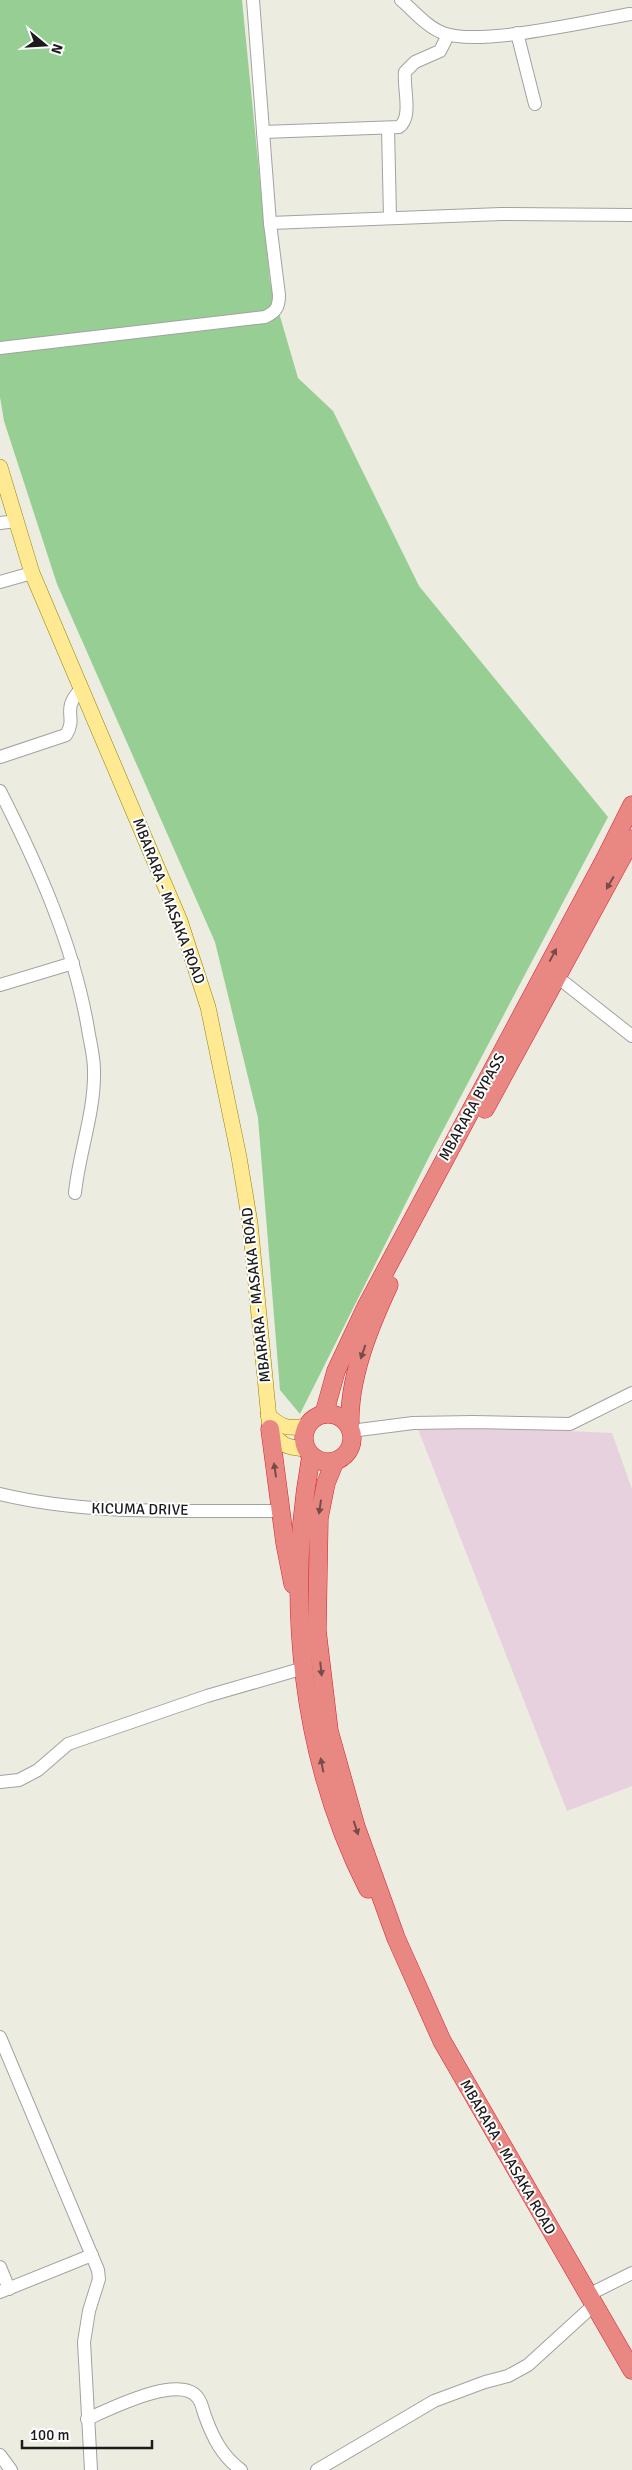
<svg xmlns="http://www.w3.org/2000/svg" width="632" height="2470" font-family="Signika,sans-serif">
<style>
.industrial{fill:#e7d1de}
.forest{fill:#96ce93}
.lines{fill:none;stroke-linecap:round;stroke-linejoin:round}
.minor-casing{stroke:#a2a2a2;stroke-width:14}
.major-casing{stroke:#928300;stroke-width:16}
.highway-casing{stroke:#da1d32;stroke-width:19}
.minor{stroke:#fff;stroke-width:12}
.major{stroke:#ffe993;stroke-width:15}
.highway{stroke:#e98883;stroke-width:18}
.oneway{fill:#784c4a}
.labels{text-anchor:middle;stroke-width:4;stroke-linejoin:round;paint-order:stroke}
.street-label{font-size:15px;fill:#1b1b1b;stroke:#fff}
</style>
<rect width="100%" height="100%" fill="#edece0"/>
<polygon class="industrial" points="416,1424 612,1433 632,1489 632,1786 567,1811"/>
<polygon class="forest" points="0,0 242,0 270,282 298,378 333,411 419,586 608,817 431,1153 300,1414 280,1390 258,1118 215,942 57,584 4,421 0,397"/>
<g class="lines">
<g class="minor-casing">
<g id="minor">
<path d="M 401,0 C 414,11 427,27 443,33 C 479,47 589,21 630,14"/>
<polyline points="517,33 535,104"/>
<polyline points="388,128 390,217"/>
<path d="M 263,132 L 399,127 C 413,118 403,87 405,72 L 415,62 L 440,51 L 448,35"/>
<polyline points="270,223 501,214 632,215"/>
<path d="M 0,348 L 265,317 C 276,312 279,307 279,295 L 270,223 L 253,0"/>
<polyline points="0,523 16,521"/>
<polyline points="0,582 32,573"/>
<path d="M 0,757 L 66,735 C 78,716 60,711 81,689"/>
<path d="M 0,791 C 38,866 74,946 88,1029 C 90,1042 94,1056 94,1070 C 95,1113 79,1152 75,1193"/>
<polyline points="556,976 632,1036"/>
<polyline points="0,985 73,963"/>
<polyline points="351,1431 413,1423 473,1422 570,1424 632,1393"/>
<path d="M 0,1494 C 92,1516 187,1510 281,1511"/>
<polyline points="0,1782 19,1780 38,1770 68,1744 207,1696 304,1668"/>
<polyline points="0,2037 98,2270 99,2279 89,2311 84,2342 91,2470"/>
<polyline points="0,2267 9,2289"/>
<polyline points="0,2292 92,2255"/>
<polyline points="590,2294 632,2273"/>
<path d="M 87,2419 C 110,2409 180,2373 198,2398 C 202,2403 203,2411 205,2416 C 213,2438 222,2456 241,2470"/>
<polyline points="0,2455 11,2470"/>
<polyline points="317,2470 434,2401 485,2382 508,2376 528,2365 595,2304"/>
</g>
</g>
<g class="major-casing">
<g id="major">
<path d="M 0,467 L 32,573 L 180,921 L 208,1007 L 239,1157 L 250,1223 L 270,1429 C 279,1445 288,1448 306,1449"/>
<path d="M 268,1415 C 282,1428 288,1429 307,1426"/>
</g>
</g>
<g class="highway-casing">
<g id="highway">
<polyline points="485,1109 632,839"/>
<circle cx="328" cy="1438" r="24"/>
<polyline points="324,1414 336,1371 366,1307 605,859 632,805"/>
<path d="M 350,1427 C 348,1379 369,1328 389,1285"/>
<polyline points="270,1429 285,1543 293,1584"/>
<path d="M 311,1456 C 285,1600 301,1758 368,1889"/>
<polyline points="335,1461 326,1483 319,1518 317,1631 329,1731 356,1827 396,1938 442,2041 632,2370"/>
</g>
</g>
<use href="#minor" class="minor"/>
<use href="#major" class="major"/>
<use href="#highway" class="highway"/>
</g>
<defs><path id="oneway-solid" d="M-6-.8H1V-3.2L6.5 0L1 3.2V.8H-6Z" transform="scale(1.25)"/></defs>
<g class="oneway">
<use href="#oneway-solid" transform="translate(610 883) rotate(120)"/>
<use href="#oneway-solid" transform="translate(553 955) rotate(-62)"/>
<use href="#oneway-solid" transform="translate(363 1352) rotate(109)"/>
<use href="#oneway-solid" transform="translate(275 1470) rotate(-98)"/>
<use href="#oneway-solid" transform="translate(320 1507) rotate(98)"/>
<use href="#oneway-solid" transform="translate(321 1669) rotate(84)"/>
<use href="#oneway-solid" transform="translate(322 1765) rotate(-101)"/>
<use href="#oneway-solid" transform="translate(356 1828) rotate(72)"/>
</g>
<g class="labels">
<g class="street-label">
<text transform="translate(169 901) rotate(69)" y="5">MBARARA - MASAKA ROAD</text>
<text transform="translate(472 1107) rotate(-61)" y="5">MBARARA BYPASS</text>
<text transform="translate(256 1295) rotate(-96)" y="5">MBARARA - MASAKA ROAD</text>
<text transform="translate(140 1509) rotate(1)" y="5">KICUMA DRIVE</text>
<text transform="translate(508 2157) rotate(60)" y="5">MBARARA - MASAKA ROAD</text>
</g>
</g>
<g transform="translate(45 45) rotate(108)" stroke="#ffffff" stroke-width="4" paint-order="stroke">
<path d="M0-4L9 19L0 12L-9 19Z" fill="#1b1b1b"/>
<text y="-8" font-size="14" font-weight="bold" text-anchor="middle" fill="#1b1b1b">N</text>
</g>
<path d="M22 2440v8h130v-8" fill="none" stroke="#1b1b1b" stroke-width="2.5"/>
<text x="30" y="2440" font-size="15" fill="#1b1b1b" stroke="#ffffff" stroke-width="4" paint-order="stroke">100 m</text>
</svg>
